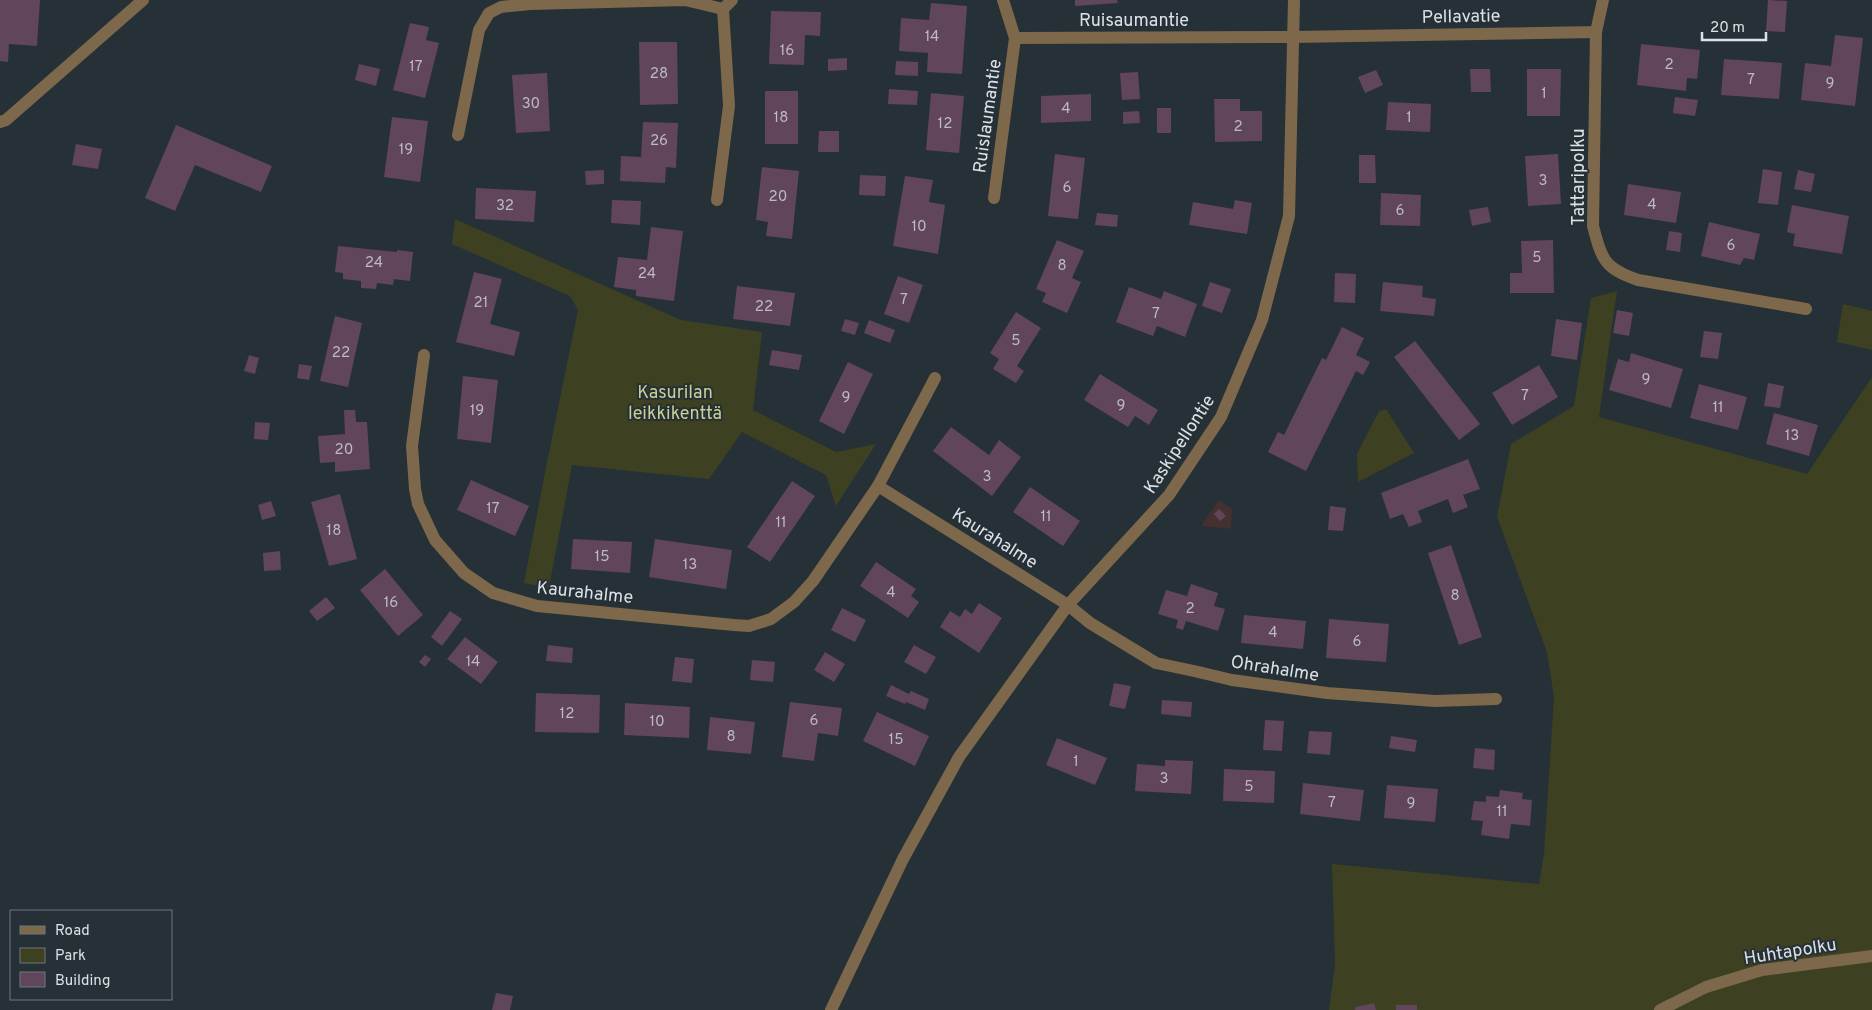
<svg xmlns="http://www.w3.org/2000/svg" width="1872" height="1010" font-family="Overpass,sans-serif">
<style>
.industrial{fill:#44302f}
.green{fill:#3e4121}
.building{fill:#61455b}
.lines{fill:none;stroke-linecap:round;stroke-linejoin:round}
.minor{stroke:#7d684b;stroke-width:12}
.labels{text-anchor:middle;stroke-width:4;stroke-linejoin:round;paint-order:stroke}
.number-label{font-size:15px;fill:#bcbac3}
.street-label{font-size:18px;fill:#dbe1e6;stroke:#263037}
.park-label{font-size:18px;fill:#cad092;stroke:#263037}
</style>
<rect width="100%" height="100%" fill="#263037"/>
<polygon class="industrial" points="1219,500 1232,509 1231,529 1201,526"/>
<g class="green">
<polygon points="455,219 681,320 762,332 753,410 836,452 876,444 836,506 826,475 742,432 709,479 572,465 549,588 524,583 547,462 578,310 570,296 452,244"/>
<polygon points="1617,291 1599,417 1807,474 1872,377 1872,1010 1329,1010 1335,963 1332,864 1539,884 1544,854 1554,697 1547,652 1497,517 1511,444 1574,406 1591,298"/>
<polygon points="1843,304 1872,311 1872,350 1837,342"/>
<polygon points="1386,409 1414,453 1358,482 1357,454 1379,411"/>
</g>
<g class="building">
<polygon points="0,0 40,0 37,46 9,44 8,62 0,61"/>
<polygon points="1075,0 1117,0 1118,3 1075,6"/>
<polygon points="1768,0 1787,1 1785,32 1766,31"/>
<polygon points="931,3 967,6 962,74 927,72 928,53 899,51 901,18 929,20"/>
<polygon points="771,11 821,12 820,36 805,35 804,65 769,64"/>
<polygon points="410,23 429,27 426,40 439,43 425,98 393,90"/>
<polygon points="1835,35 1863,38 1855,106 1801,100 1805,63 1831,66"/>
<polygon points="639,42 677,42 678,104 640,105"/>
<polygon points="1641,44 1700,50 1697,79 1687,78 1686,91 1637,85"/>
<polygon points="847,58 847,70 828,71 828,59"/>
<polygon points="1724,59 1782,63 1779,99 1721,95"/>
<polygon points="896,61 918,62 918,76 895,75"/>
<polygon points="359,64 380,69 376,86 355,80"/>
<polygon points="1470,69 1490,69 1491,92 1471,92"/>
<polygon points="1527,69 1561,69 1560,116 1527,116"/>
<polygon points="1376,70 1383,85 1365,93 1358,77"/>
<polygon points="1138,72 1140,99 1122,100 1120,73"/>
<polygon points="547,73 550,131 516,133 512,75"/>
<polygon points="889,89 918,91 917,105 888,104"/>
<rect x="765" y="91" width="33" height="53"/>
<polygon points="931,93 964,96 959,153 926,150"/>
<polygon points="1091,94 1091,121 1041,123 1041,96"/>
<polygon points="1675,97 1698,100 1695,116 1673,113"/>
<polygon points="1214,99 1240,99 1240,111 1262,111 1262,141 1215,142"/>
<polygon points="1388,102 1431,104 1430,132 1386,130"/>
<rect x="1157" y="108" width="14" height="25"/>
<polygon points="1139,111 1140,123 1123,124 1123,112"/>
<polygon points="392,117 428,121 420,182 384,177"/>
<polygon points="643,122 678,123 676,168 666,167 665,183 620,181 621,156 641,157"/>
<polygon points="176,125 272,166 261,192 195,165 175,211 145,198"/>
<polygon points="819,131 839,131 839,152 818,152"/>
<polygon points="76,144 102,149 98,169 72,165"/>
<polygon points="1055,154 1085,158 1078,219 1048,216"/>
<polygon points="1558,154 1561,204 1528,206 1525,156"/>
<polygon points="1359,155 1375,155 1376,183 1359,183"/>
<polygon points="762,167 799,171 792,239 766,236 768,222 756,220"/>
<polygon points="1763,169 1782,172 1778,205 1758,203"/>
<polygon points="604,170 604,184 586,185 585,171"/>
<polygon points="1798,170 1815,174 1811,192 1794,189"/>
<polygon points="860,175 886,176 885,196 859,195"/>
<polygon points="905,176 933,180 929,202 945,205 938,254 893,246"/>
<polygon points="1628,184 1681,192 1676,223 1624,215"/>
<polygon points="476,188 536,191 534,222 475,219"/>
<polygon points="1381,193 1421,195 1420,226 1380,225"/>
<polygon points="612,200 641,201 640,225 611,223"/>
<polygon points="1235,200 1252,203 1247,234 1189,225 1193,202 1233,209"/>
<polygon points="1792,205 1849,216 1842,254 1793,246 1795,234 1787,232"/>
<polygon points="1488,207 1491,222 1472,226 1469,210"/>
<polygon points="1097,213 1118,215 1117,227 1095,225"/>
<polygon points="1709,222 1760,234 1754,260 1744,258 1740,265 1701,256"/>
<polygon points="651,227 683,231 674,301 636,296 636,290 614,287 618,257 647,260"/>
<polygon points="1669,231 1682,233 1680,252 1666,250"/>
<polygon points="1057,240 1084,251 1072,278 1081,282 1067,313 1042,302 1046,293 1036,289"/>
<polygon points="1553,240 1554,293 1510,293 1510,273 1522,273 1521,241"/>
<polygon points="338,246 397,252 397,250 413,252 410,281 394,279 393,285 377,283 376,289 361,288 361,281 343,279 343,273 335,272"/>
<polygon points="474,272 502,279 490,324 520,332 514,356 456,342"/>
<polygon points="1335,273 1356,274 1355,303 1334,302"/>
<polygon points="898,276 923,285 909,323 884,314"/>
<polygon points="1210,282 1231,289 1222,313 1202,306"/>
<polygon points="1383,282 1423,286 1422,297 1436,299 1434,316 1380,311"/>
<polygon points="737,286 795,293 790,326 733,319"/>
<polygon points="1129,287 1161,299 1164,291 1197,304 1185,337 1157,326 1153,336 1116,322"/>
<polygon points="1617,310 1633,313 1629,336 1613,333"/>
<polygon points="1016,312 1041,328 1017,366 1024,371 1016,383 993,369 999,359 990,353"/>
<polygon points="335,316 362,323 348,387 320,381"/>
<polygon points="845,319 859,323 855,335 841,331"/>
<polygon points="1556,319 1582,323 1577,360 1551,356"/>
<polygon points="869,320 895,330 890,343 864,333"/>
<polygon points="1342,327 1364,338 1356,355 1370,362 1363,375 1356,371 1306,471 1268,452 1278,432 1284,435 1322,358 1326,360"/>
<polygon points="1704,331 1722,333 1718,359 1700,357"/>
<polygon points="1415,341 1480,424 1459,440 1394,357"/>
<polygon points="772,350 802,355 799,370 769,365"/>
<polygon points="1631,353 1683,369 1671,408 1609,390 1618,359 1629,362"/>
<polygon points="249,355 259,358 255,374 244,371"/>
<polygon points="848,362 873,374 844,434 819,421"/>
<polygon points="299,364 312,366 309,380 297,378"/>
<polygon points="1539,365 1558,397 1512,425 1492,393"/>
<polygon points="1100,374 1158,410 1149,425 1135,416 1128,427 1084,400"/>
<polygon points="463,376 498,380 491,443 457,439"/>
<polygon points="1768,383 1784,386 1780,408 1764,406"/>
<polygon points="1699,384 1747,397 1738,430 1690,418"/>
<polygon points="344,410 355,410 356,422 367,422 370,469 335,472 335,462 320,463 318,436 345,434"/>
<polygon points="1774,413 1818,425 1809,456 1766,444"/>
<polygon points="255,422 270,423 268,440 254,439"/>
<polygon points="951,427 989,455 999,440 1021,457 992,496 933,451"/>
<polygon points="1468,459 1480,489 1463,495 1468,507 1453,513 1448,499 1418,511 1422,522 1409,527 1403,514 1390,519 1381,493"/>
<polygon points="471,480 529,506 515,536 457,510"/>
<polygon points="792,481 815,496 770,562 747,547"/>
<polygon points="1030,487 1080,521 1063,546 1013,512"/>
<polygon points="340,494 357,559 329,566 311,502"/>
<polygon points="271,501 276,516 262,520 258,505"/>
<polygon points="1330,506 1346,508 1343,531 1328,530"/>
<polygon points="1219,509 1226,516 1220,521 1214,514"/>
<polygon points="573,539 632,542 630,573 571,569"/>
<polygon points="655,539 732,550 726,589 649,577"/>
<polygon points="1451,545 1482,637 1459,645 1428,553"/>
<polygon points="280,551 281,570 264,571 263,553"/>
<polygon points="876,562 916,589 911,596 919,602 908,618 860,586"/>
<polygon points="385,569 423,615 398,636 360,590"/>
<polygon points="1191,584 1218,593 1214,606 1225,609 1218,631 1186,621 1183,630 1176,628 1178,620 1158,614 1166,590 1187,596"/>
<polygon points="326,597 335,608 317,621 309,611"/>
<polygon points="979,603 1002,618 979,653 940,627 950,611 960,617 965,609 972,614"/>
<polygon points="842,608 866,620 855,642 831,630"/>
<polygon points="450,611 462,619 442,646 431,637"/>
<polygon points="1244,615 1306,621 1303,649 1241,643"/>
<polygon points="1329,619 1389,624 1386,662 1326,658"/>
<polygon points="465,637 498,662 481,684 447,659"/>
<polygon points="548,645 573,648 572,663 546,661"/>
<polygon points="914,645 936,657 926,674 904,662"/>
<polygon points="825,652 845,664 834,682 814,670"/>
<polygon points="425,655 431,659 425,667 419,662"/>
<polygon points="675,657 694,659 692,683 672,681"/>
<polygon points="752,660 775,662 773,682 750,680"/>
<polygon points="1114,683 1131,686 1125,709 1109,706"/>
<polygon points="891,685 909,694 911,691 929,699 925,710 906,702 905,704 886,696"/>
<polygon points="536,693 600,695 599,733 535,732"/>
<polygon points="1162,700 1192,702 1191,717 1161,714"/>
<polygon points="790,702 842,708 838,736 818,733 814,761 782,757"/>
<polygon points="625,703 690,707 689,738 624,735"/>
<polygon points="877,712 929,736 915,766 863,741"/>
<polygon points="710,717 755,722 751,754 707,750"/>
<polygon points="1265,720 1284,721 1282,751 1263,750"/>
<polygon points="1309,731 1332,732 1330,755 1307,753"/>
<polygon points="1391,736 1417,740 1415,752 1389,748"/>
<polygon points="1057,738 1107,758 1095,785 1046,765"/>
<polygon points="1475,748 1495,750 1494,770 1473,768"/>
<polygon points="1165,760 1193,761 1191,794 1135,791 1137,764 1165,766"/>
<polygon points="1224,769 1275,771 1274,803 1223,801"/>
<polygon points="1303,783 1364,790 1360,821 1300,814"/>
<polygon points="1387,785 1438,789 1435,822 1384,818"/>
<polygon points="1500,790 1523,793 1522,799 1532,800 1530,826 1511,824 1509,839 1481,835 1483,821 1471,820 1474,801 1486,802 1486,796 1499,797"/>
<polygon points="496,993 513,996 510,1010 492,1010"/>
<polygon points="1374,1003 1376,1010 1355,1010 1355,1007"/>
<rect x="1396" y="1005" width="21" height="5"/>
</g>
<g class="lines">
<g class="minor">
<polyline points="1003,0 1015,38 1293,37 1596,32 1603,0"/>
<path d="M 1596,32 L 1593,226 C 1602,260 1604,268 1638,280 L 1806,309"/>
<polyline points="0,122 6,120 143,0"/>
<polyline points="458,135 479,30 489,13 501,7 530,4 685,0 723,9"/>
<polyline points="994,198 1015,38"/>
<polyline points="717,200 729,106 723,9 732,0"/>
<polyline points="424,355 412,446 415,489 418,504 435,540 464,573 493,593 537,606 734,625 749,626 771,619 794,602 813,581 878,486 935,378"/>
<polyline points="878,486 1068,605 1090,623 1156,663 1194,671 1232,680 1327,693 1435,701 1496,699"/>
<polyline points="831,1010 903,859 959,757 1068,605 1169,495 1221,417 1262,320 1289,216 1294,0"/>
<polyline points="1660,1010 1706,987 1762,970 1872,956"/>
</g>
</g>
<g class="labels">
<g class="number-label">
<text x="932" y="41">14</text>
<text x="787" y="55">16</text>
<text x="1669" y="69">2</text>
<text x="416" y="71">17</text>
<text x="659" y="78">28</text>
<text x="1751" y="84">7</text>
<text x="1830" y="88">9</text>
<text x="1544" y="98">1</text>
<text x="531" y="108">30</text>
<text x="1066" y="113">4</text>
<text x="781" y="122">18</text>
<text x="1409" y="122">1</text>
<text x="945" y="128">12</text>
<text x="1238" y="131">2</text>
<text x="659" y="145">26</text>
<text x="406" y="154">19</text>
<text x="1543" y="185">3</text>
<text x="1067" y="192">6</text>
<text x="778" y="201">20</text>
<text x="1652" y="209">4</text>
<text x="505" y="210">32</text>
<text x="1400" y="215">6</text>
<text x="919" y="231">10</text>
<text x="1731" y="250">6</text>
<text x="1537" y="262">5</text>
<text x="374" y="267">24</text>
<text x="1062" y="270">8</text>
<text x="647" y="278">24</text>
<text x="904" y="304">7</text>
<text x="481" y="307">21</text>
<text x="764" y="311">22</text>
<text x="1156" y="318">7</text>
<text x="1016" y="345">5</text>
<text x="341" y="357">22</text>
<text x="1646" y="384">9</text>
<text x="1525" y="400">7</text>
<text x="846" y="402">9</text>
<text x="1121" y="410">9</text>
<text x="1718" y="412">11</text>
<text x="477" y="415">19</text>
<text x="1792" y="440">13</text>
<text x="344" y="454">20</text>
<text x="987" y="481">3</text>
<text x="493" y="513">17</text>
<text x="1046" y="521">11</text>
<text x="781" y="527">11</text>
<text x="334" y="535">18</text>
<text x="602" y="561">15</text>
<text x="690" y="569">13</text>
<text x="891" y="597">4</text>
<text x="1455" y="600">8</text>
<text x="391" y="607">16</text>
<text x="1190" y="613">2</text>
<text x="1273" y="637">4</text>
<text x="1357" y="646">6</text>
<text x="473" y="666">14</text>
<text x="567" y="718">12</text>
<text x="814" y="725">6</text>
<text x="657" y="726">10</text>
<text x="731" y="741">8</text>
<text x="896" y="744">15</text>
<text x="1076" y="766">1</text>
<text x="1164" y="783">3</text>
<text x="1249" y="791">5</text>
<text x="1332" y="807">7</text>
<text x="1411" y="808">9</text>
<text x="1502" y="816">11</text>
</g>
<g class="street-label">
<text transform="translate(1461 16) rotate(-1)" y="6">Pellavatie</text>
<text x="1134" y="26">Ruisaumantie</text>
<text transform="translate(987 116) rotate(-82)" y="6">Ruislaumantie</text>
<text transform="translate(1578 177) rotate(-90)" y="6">Tattaripolku</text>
<text transform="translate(1179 444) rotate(-57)" y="6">Kaskipellontie</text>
<text transform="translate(995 538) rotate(32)" y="6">Kaurahalme</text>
<text transform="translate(585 592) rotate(6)" y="6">Kaurahalme</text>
<text transform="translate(1275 668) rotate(9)" y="6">Ohrahalme</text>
<text transform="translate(1790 951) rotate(-9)" y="6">Huhtapolku</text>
</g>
<g class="park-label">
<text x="675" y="398">Kasurilan<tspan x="675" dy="21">leikkikenttä</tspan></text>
</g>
</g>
<rect x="10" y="910" width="162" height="90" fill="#263037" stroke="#6e777d"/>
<rect x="20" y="926" width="25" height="8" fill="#7d684b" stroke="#6e777d"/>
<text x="55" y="935" font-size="15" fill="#dbe1e6">Road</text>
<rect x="20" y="948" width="25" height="15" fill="#3e4121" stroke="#6e777d"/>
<text x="55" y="960" font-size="15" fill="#dbe1e6">Park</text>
<rect x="20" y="972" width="25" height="15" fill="#61455b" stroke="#6e777d"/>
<text x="55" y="985" font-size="15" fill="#dbe1e6">Building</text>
<path d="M1702 32v8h64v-8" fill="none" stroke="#dbe1e6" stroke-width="2.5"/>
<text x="1710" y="32" font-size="15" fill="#dbe1e6" stroke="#263037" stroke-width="4" paint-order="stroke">20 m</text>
</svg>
